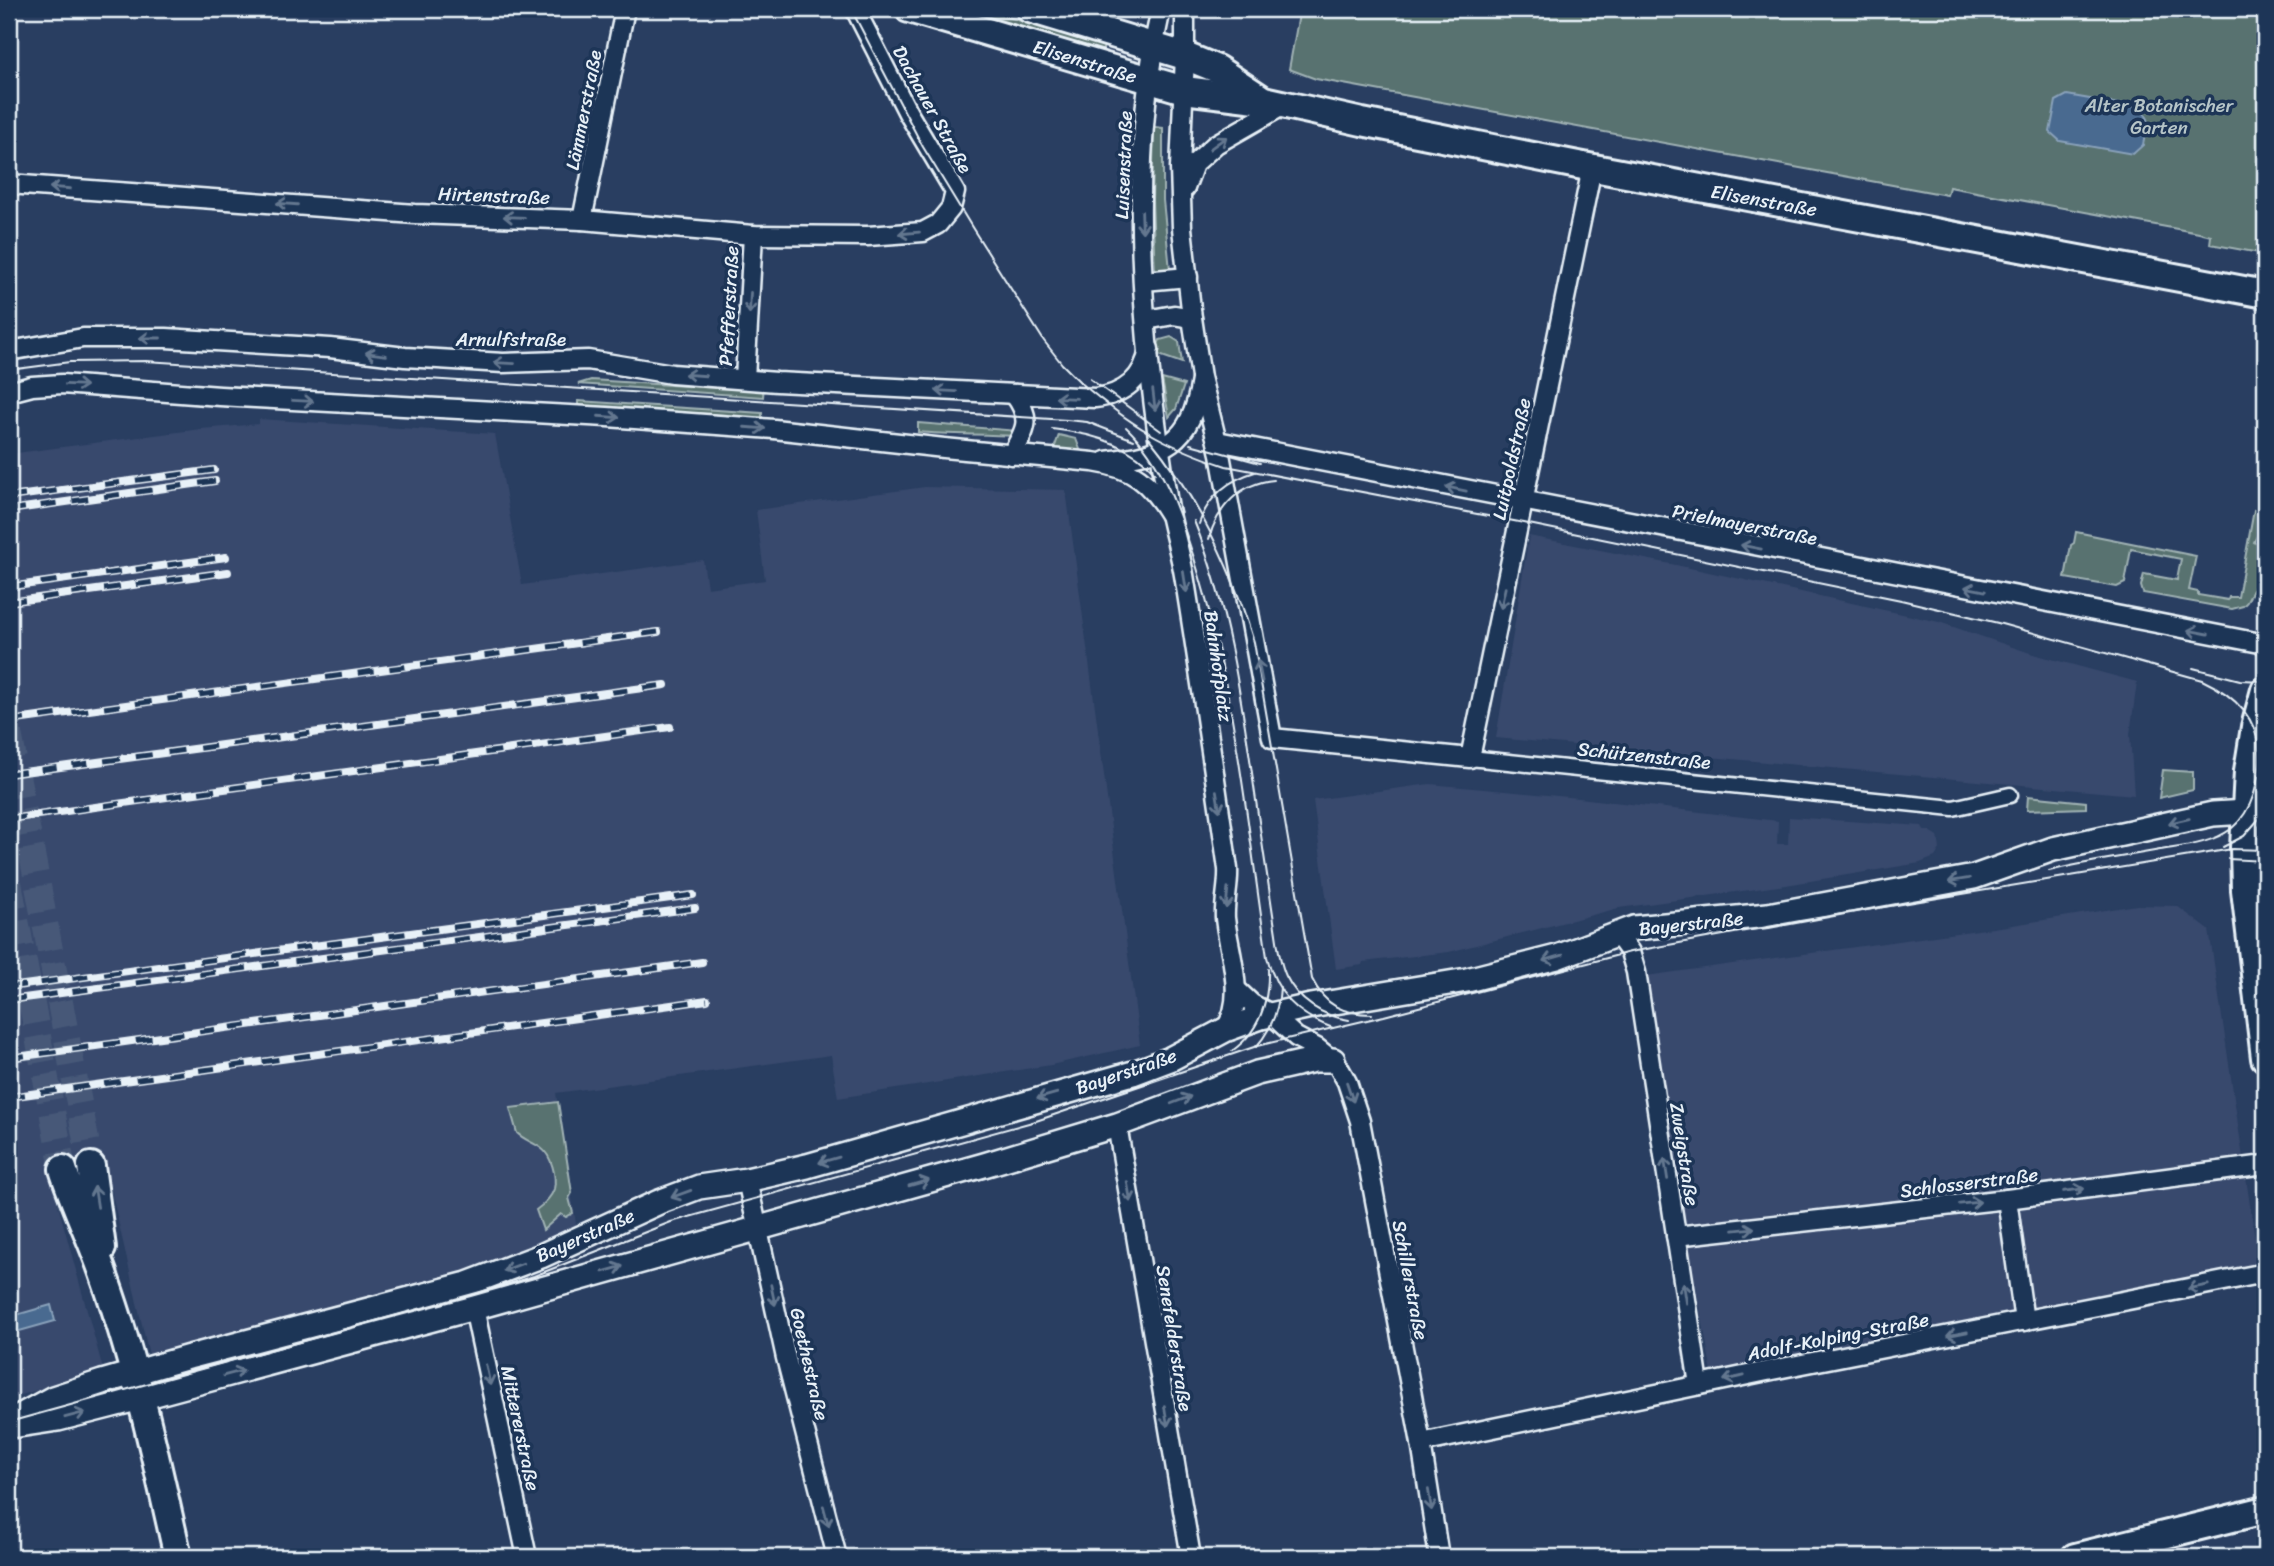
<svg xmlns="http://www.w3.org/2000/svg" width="2274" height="1566" font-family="Sriracha,sans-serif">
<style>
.built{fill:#38496d}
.green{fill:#58726f;stroke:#a0b2b4;stroke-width:2}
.water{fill:#4a6b90;stroke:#89a1ba;stroke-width:2}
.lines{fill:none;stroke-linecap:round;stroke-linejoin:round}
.secondary-tunnel{stroke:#465978;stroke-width:26;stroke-dasharray:26 13;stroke-linecap:butt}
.pedestrian-casing{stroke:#e8f1f8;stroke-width:19}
.minor-casing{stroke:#e8f1f8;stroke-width:23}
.tertiary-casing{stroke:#e8f1f8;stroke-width:28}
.secondary-casing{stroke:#e8f1f8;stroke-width:32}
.pedestrian{stroke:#1d3557;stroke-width:14}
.minor{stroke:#1d3557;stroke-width:18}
.tertiary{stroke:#1d3557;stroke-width:23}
.secondary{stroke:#1d3557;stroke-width:26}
.tram{stroke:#e8f1f8;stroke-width:2}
.rail-casing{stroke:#e8f1f8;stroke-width:8}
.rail{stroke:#1d3557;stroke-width:5;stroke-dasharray:16;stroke-linecap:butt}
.oneway{stroke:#64778f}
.labels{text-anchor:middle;stroke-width:7;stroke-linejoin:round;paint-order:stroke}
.street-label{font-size:19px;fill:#e8f1f8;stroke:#1d3557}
.park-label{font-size:19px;fill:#b6c5c8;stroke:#1d3557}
</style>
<rect width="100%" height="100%" fill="#293e61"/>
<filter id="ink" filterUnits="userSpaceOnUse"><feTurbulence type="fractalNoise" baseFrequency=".0143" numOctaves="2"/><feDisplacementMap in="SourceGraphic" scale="14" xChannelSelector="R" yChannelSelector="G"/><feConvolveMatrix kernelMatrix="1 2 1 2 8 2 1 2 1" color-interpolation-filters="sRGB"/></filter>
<g filter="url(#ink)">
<g class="built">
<polygon points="259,419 495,434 522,585 703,560 707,588 765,580 756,510 925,487 1066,490 1140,1045 1051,1065 838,1098 831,1055 556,1093 577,1231 503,1265 150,1359 105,1164 49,1172 103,1369 9,1399 9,454 201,429 259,424"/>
<polygon points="1529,536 1676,565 1939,622 2033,654 2137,682 2130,734 2134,795 1496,738"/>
<polygon points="1430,784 1579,798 1778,821 1777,844 1788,844 1789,817 1922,826 1924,831 1930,831 1938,836 1940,849 1935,857 1920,863 1786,885 1619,908 1449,952 1363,962 1362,965 1336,969 1313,800"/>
<polygon points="2137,905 2177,906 2209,930 2260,1272 1712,1373 1639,977 2007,926"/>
</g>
<g class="green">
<polygon points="955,9 981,9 1104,46 1102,52"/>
<polygon points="1300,9 2265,9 2265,254 2210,244 2211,236 2199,233 1949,187 1947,195 1316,79 1289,69"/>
<polygon points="1154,127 1163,128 1163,200 1170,270 1168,272 1155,273 1152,200"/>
<polygon points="1171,337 1179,342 1182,363 1159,355 1158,345 1160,340"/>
<polygon points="1162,379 1184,385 1176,409 1169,417"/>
<polygon points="591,380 734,389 764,385 763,397 578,384"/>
<polygon points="578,401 762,413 762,423 725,415 578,406"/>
<path d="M 918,423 L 1019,431 L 1014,436 C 982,434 950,435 918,432 Z"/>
<polygon points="1059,435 1076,439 1081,452 1054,449"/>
<polygon points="2261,502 2265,504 2265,520 2254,542 2265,548 2265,566 2247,602 2243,606 2232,609 2143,593 2141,586 2144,574 2177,580 2181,559 2131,549 2125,583 2117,587 2065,578 2071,545 2074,543 2076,532 2196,556 2189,590 2198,592 2198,595 2228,600 2229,597 2238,597 2254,510 2259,511"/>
<polygon points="2163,770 2193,772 2193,790 2159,798"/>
<polygon points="2028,796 2086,802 2086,808 2027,810"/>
<path d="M 558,1102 L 572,1193 L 569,1198 L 573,1213 L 566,1217 L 561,1214 L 543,1230 L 536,1210 C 543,1205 551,1198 554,1189 C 557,1176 551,1155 541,1148 C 533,1142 524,1140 517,1133 L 510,1108 Z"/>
</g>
<g class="water">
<polygon points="2067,95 2141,108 2148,119 2143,145 2133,154 2060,141 2050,132 2056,101"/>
<polygon points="51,1305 55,1321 9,1334 9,1317"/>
</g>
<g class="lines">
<g class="secondary-tunnel">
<polyline points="9,733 91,1166"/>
<polyline points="9,883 63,1169"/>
</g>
<g class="pedestrian-casing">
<polyline id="pedestrian" points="1470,758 1953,808 2010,795"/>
</g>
<g class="minor-casing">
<g id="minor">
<path d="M 1161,9 C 1126,165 1142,346 1168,503 C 1172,528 1180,551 1184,575 C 1200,673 1214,771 1228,869 C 1229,885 1224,901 1225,918 C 1229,955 1247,996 1225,1030"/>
<polyline points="1185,9 1185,56 1180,168 1182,228 1192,318 1201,377 1220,454 1272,738 1470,758 1592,168"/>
<polyline points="9,184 415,214 582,220 753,235 868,236 923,232 938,224 951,208 955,192 908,113 855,9"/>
<polyline points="1185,188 1194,164 1216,144 1284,105"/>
<polyline points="582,220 625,9"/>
<polyline points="1144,281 1188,277"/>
<polyline points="1146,320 1174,315 1192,318"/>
<path d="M 9,351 L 83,338 L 166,338 L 330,348 L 405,357 L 503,363 L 588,360 L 672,374 L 777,382 L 1095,398 C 1124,395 1144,378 1149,349"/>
<polyline points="745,379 753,235"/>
<path d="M 9,392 L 32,386 L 62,384 L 220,396 L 607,417 L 774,429 L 944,448 L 1093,462 C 1133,468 1150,482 1170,515"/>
<polyline points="1217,441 2265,644"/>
<path d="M 1011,455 C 1026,430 1033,419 1014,394"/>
<path d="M 1106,461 C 1164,453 1191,445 1201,380"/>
<polyline points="1617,934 1630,952 1636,972 1699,1385"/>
<polyline points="1236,989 1252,1004 1271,1014 1296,1037 1317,1048 1337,1064 1347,1082 1360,1121 1421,1443 1439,1557"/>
<polyline points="1117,1125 1191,1557"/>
<polyline points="747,1180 786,1358 837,1557"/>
<polyline points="2007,1199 2024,1321"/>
<polyline points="1676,1236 2007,1199 2265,1165"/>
<polyline points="474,1308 527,1557"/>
<polyline points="1421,1443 1772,1370 2265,1273"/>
</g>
</g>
<g class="tertiary-casing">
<g id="tertiary">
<polyline points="9,1422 53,1398 102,1382 189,1357 467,1284 541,1256 659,1202 699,1187 747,1180 807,1166 1133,1073 1170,1059 1225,1030 1261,1017 1311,1006 1467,980 1557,957 1634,928 1768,915 1974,877 2053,849 2213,814 2246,812 2265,815"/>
<polyline points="12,1426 58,1419 140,1398 474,1308 984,1165 1117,1125 1257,1073 1314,1060 1333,1060"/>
</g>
</g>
<g class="secondary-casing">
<g id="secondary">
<polyline points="909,9 1184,90 1264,100 1362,122 1578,165 2265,294"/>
<polyline points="1030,9 1185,56 1217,69 1259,97"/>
<polyline points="2265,690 2255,727 2248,771 2244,848 2245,890 2265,1058"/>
<polyline points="91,1166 102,1248"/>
<path d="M 63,1169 C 75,1207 93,1242 105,1279 C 137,1369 157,1464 178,1557"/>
<polyline points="2075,1557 2265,1510"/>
</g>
</g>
<use href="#pedestrian" class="pedestrian"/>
<use href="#minor" class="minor"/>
<use href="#tertiary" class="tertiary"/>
<use href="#secondary" class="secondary"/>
<g class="tram">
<polyline points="851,9 923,147 973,229 1044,341 1062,364 1086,388"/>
<polyline points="9,370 70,362 146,361 1067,420 1087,422 1134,440"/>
<polyline points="1090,379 1161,431"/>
<path d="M 1080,382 C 1130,425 1163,445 1226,466 L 1519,522 L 1901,600 L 1998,623 L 2202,680 C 2232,694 2257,716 2259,751 C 2261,779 2253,811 2231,829 C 2211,844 2183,846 2160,850 C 2123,857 2085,862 2049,871"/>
<path d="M 1126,427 C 1163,462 1179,511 1194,558 C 1235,688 1247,824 1267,957 C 1277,995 1297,1015 1333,1028"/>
<path d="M 1052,429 C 1089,433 1130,443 1155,473"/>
<path d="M 1149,438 C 1197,497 1232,569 1254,642 L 1312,979 C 1325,1006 1343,1014 1372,1014"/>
<polyline points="1190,444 1260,463"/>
<path d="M 1194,521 C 1236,623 1247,746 1264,855 C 1268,882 1272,908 1276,934 C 1278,948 1280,963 1286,976 C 1298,1001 1322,1016 1349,1020"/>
<path d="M 1199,524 C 1208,497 1228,480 1255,472"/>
<path d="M 1209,539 C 1217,508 1240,483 1274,480"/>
<polyline points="2193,668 2240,680 2265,681"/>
<polyline points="2223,847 2244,836 2265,812"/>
<polyline points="2228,859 2265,861"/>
<path d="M 1256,1047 C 1272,1029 1279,1010 1280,987"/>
<path d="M 1232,1051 C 1260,1031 1269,1002 1268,969"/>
<polyline points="9,1422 502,1286 534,1276 671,1222 1036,1121 1257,1046 1384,1016 1630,952 1800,921 2232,849 2265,850"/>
</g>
<g class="rail-casing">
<g id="rail">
<polyline points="9,497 214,470"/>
<polyline points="9,510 215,481"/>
<polyline points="9,587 226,557"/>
<polyline points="9,602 228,572"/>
<polyline points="9,721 658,632"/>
<polyline points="9,774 665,685"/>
<polyline points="9,819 670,727"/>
<polyline points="9,987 693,895"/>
<polyline points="9,1000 695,908"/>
<polyline points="9,1058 702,962"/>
<polyline points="9,1097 707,1000"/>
</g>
</g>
<use href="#rail" class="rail"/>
</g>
<defs><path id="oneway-shaft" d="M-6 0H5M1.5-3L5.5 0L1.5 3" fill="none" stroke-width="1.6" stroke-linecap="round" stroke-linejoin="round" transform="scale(1.75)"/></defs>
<g class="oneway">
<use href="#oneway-shaft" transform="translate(1218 143) rotate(-36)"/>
<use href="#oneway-shaft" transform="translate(60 188) rotate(-176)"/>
<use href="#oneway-shaft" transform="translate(287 204) rotate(-176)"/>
<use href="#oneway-shaft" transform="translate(514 217) rotate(-178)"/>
<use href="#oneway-shaft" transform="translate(1142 222) rotate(88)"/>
<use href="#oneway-shaft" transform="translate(909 233) rotate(175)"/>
<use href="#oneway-shaft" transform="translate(750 303) rotate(93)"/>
<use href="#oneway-shaft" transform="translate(150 338) rotate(180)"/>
<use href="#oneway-shaft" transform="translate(376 354) rotate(-173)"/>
<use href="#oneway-shaft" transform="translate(504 363) rotate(-177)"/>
<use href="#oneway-shaft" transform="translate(695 375) rotate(-176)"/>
<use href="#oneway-shaft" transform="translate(76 385) rotate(3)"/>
<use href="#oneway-shaft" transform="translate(946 391) rotate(-177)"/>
<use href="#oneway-shaft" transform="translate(1066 398) rotate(-178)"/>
<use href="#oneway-shaft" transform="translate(1154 400) rotate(83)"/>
<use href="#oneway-shaft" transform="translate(303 401) rotate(3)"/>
<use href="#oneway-shaft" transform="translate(609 417) rotate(4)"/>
<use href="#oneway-shaft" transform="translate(755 428) rotate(4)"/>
<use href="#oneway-shaft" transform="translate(1456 489) rotate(-168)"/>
<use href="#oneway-shaft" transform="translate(1751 547) rotate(-169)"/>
<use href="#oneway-shaft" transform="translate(1185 582) rotate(81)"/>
<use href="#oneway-shaft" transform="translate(1975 589) rotate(-169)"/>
<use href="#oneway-shaft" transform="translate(1503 598) rotate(102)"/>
<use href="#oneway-shaft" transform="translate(2198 632) rotate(-169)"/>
<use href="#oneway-shaft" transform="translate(1260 671) rotate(-101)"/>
<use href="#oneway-shaft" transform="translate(1218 801) rotate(81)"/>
<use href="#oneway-shaft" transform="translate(2179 821) rotate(167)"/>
<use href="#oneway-shaft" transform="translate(1959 880) rotate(171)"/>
<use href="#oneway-shaft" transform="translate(1227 898) rotate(95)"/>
<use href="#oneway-shaft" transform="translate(1553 958) rotate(164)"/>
<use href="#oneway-shaft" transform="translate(1350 1092) rotate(71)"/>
<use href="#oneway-shaft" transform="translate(1047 1096) rotate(164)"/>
<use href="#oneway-shaft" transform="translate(1181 1100) rotate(-21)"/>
<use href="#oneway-shaft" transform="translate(829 1160) rotate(164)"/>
<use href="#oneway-shaft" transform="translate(1666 1169) rotate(-99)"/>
<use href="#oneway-shaft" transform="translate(919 1183) rotate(-16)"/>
<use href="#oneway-shaft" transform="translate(2074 1190) rotate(-8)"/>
<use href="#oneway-shaft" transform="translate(1129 1192) rotate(80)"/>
<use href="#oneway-shaft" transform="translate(681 1194) rotate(160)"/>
<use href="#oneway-shaft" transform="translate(96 1197) rotate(-99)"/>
<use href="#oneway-shaft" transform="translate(1970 1203) rotate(-6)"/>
<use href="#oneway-shaft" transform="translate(1744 1229) rotate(-6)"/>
<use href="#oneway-shaft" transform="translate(513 1267) rotate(159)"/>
<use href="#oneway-shaft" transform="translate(613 1269) rotate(-16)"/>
<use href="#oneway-shaft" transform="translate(2198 1287) rotate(169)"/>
<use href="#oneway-shaft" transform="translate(1685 1293) rotate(-99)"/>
<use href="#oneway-shaft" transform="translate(773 1295) rotate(78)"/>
<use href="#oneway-shaft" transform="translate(1957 1334) rotate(169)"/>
<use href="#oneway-shaft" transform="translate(234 1373) rotate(-15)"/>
<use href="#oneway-shaft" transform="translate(488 1375) rotate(78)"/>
<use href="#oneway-shaft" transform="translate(1734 1378) rotate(168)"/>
<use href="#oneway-shaft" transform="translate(75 1415) rotate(-15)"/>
<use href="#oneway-shaft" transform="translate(1166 1416) rotate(81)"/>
<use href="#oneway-shaft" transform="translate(1430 1500) rotate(81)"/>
<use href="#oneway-shaft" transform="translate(826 1516) rotate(75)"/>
</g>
</g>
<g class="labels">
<g class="street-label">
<text transform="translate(1085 61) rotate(17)" y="7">Elisenstraße</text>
<text transform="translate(933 109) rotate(61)" y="7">Dachauer Straße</text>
<text transform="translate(583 110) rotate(-79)" y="7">Lämmerstraße</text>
<text transform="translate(1123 165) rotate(-88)" y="7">Luisenstraße</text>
<text transform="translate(494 195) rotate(2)" y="7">Hirtenstraße</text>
<text transform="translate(1764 200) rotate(10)" y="7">Elisenstraße</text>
<text transform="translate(728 306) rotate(-87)" y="7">Pfefferstraße</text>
<text x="511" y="346">Arnulfstraße</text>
<text transform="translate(1511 459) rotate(-78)" y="7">Luitpoldstraße</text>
<text transform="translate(1745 524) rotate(11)" y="7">Prielmayerstraße</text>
<text transform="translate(1219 666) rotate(82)" y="7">Bahnhofplatz</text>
<text transform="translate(1644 755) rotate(6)" y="7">Schützenstraße</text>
<text transform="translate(1691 923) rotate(-6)" y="7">Bayerstraße</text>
<text transform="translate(1126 1071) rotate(-19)" y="7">Bayerstraße</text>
<text transform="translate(1685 1154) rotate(81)" y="7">Zweigstraße</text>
<text transform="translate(1969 1182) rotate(-7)" y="7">Schlosserstraße</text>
<text transform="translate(585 1235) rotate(-24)" y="7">Bayerstraße</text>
<text transform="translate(1411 1280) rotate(79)" y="7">Schillerstraße</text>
<text transform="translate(1838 1336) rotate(-11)" y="7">Adolf-Kolping-Straße</text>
<text transform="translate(1175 1338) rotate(81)" y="7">Senefelderstraße</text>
<text transform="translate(810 1364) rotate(77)" y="7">Goethestraße</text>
<text transform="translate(521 1428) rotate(78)" y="7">Mittererstraße</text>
</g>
<g class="park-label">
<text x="2159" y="112">Alter Botanischer<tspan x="2159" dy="22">Garten</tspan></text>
</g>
</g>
<rect width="2274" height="1566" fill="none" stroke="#1d3557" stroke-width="35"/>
<rect x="18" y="18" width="2239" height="1531" fill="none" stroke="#e8f1f8" stroke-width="2.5" filter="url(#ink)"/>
</svg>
